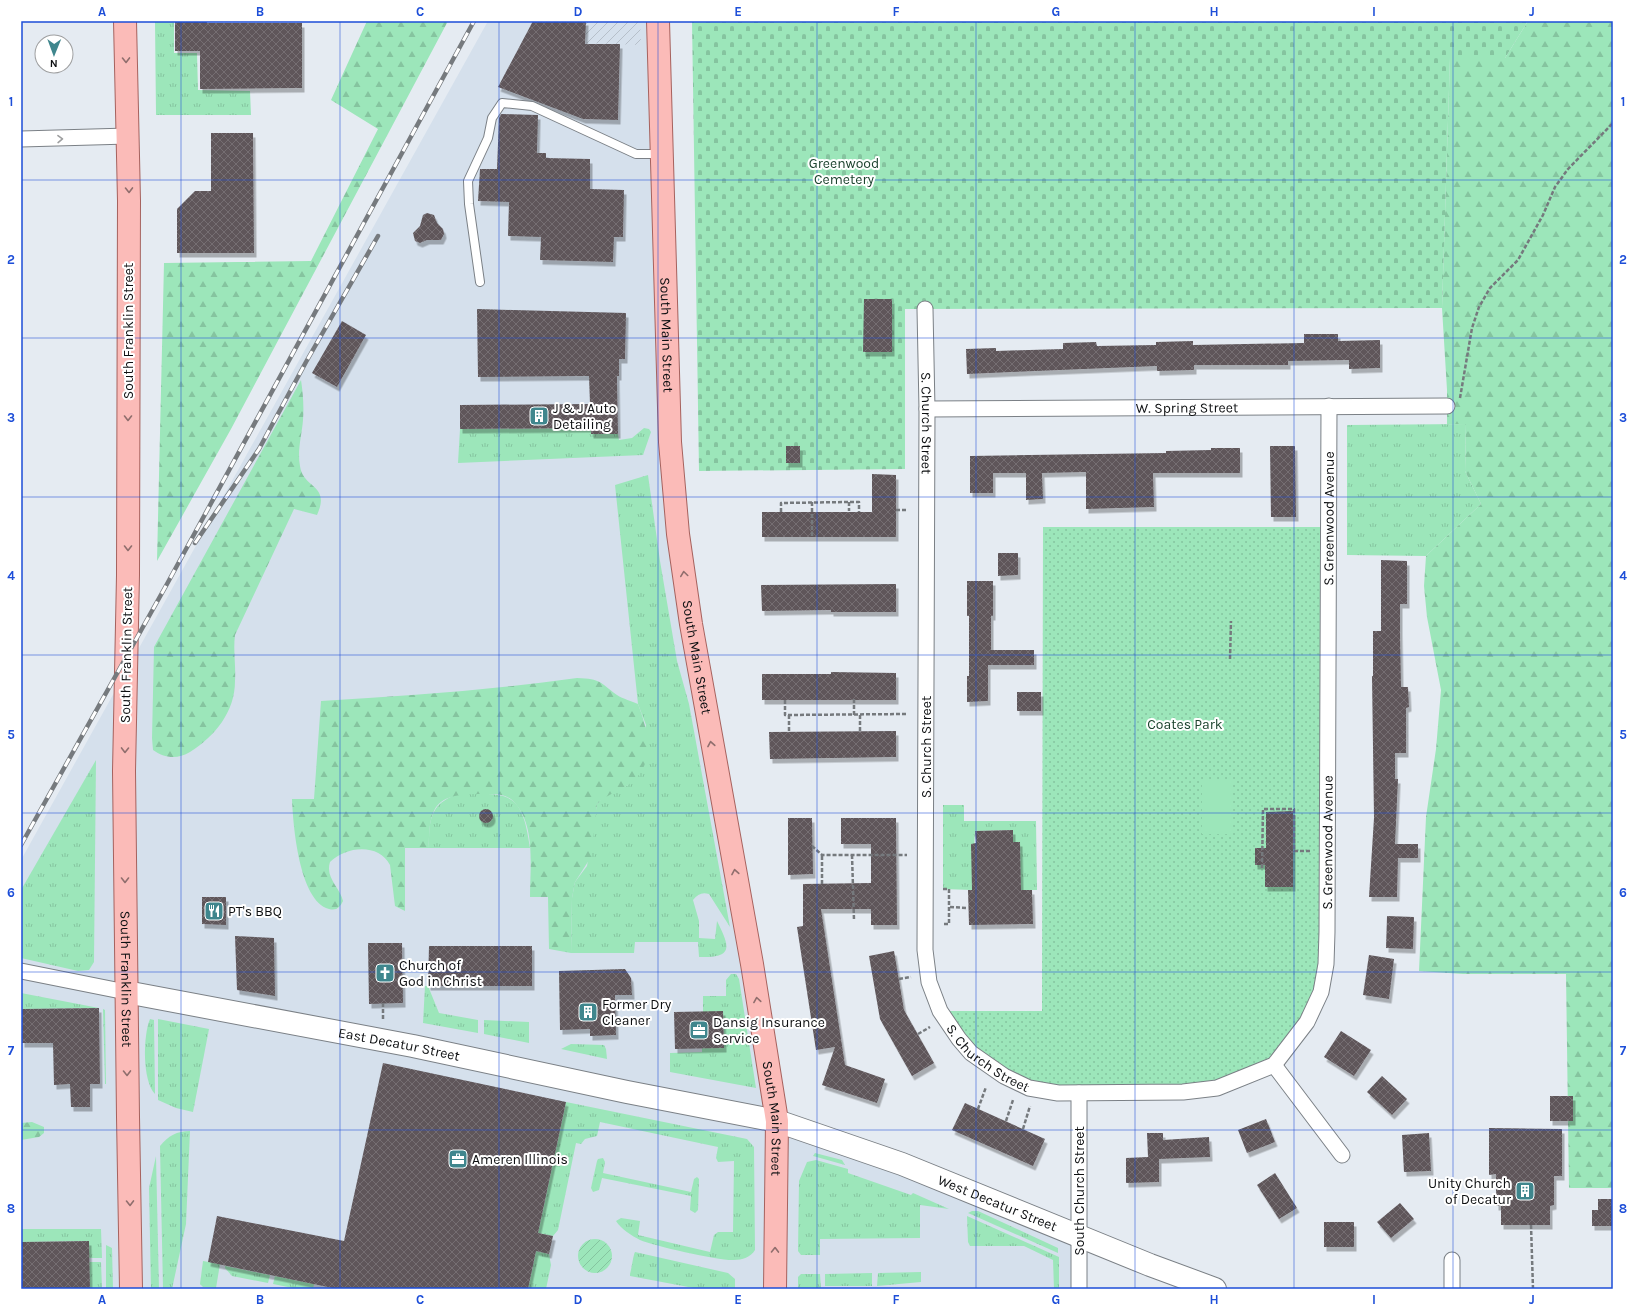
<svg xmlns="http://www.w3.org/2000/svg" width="1634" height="1310" font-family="Karla,sans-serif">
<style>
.built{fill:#d5e0ec}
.industrial{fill:url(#industrial-furrows)}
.grass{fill:url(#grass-tufts)}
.forest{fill:url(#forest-firs)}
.cemetery{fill:url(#cemetery-stones)}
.park{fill:url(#park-dots)}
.garden{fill:url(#garden-furrows)}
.pitch{fill:#9ce6ba}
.building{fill:url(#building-cross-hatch);filter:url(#shadow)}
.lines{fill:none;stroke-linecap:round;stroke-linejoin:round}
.lane-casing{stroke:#7b8086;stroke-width:10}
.street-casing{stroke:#7b8086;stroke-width:17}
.secondary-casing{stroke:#7b8086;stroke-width:24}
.primary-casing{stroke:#a6625e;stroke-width:24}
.path{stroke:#75797d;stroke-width:2.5;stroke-dasharray:4 2;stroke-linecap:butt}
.lane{stroke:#fff;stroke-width:8}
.street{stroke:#fff;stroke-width:15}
.secondary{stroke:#fff;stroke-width:22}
.primary{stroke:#fbbbb8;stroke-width:22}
.rail-casing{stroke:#767a7e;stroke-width:4.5}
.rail{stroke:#fff;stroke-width:3;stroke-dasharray:9;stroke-linecap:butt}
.oneway{stroke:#906e6d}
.oneway2{stroke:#9e9fa0}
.grid{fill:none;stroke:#1d4ed8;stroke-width:1;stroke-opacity:0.55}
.labels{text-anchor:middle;stroke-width:4;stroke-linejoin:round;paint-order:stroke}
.park-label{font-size:14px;fill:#1c432e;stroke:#fff}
.street-label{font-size:14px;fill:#0d0f11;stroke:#fff}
.poi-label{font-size:14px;fill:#0d0f11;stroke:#fff;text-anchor:start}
.neatline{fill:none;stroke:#1d4ed8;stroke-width:1.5}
.grid-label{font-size:13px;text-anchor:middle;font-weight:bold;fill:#1d4ed8}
</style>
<defs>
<pattern id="industrial-furrows" width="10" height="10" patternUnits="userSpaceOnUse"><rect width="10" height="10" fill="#d5e0ec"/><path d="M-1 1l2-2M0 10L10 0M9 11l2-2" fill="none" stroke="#b6bfc9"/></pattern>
<pattern id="grass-tufts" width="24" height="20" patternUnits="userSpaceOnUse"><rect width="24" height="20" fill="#9ce6ba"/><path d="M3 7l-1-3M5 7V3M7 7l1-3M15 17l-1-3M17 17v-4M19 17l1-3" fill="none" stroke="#85c49f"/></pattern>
<pattern id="forest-firs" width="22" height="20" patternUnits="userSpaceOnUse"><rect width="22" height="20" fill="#9ce6ba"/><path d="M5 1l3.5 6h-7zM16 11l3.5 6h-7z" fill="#85c49f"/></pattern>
<pattern id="cemetery-stones" width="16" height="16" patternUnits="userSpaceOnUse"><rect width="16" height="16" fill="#9ce6ba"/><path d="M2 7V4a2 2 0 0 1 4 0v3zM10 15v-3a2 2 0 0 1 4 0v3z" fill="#85c49f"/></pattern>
<pattern id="park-dots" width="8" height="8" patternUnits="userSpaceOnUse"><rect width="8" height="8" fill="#9ce6ba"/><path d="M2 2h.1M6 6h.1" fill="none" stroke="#85c49f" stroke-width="1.8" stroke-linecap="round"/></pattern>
<pattern id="garden-furrows" width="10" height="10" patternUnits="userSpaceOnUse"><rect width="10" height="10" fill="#9ce6ba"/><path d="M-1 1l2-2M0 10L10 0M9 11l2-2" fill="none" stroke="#85c49f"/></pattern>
<pattern id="building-cross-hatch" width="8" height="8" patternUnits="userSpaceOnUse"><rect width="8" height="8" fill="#5e565a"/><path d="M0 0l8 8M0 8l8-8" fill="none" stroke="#746e72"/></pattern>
<filter id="shadow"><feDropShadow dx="2.5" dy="4.5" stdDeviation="0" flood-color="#0004"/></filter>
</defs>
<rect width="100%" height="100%" fill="#e5ebf2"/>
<polygon class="built" points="488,21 653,21 658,305 771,1127 823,1143 1073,1240 1074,1289 21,1289 21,860"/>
<polygon class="industrial" points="586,21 640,21 641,45 585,43"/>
<g class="grass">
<polygon points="155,21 174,21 174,53 197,53 198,90 250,91 251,115 156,115"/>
<polygon points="1466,424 1465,471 1481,504 1426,556 1347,555 1347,425"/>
<polygon points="591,428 618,434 619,440 632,438 644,428 649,429 651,432 643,455 458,463 460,429"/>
<path d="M 648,475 L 660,561 L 677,661 L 689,704 L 730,927 L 709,894 C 702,892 698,894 693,900 L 699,921 L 699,938 L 715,939 L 717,921 C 730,947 734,958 699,957 L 698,942 L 635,942 L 634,953 L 571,953 L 572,898 L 575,882 L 587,866 L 597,804 L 605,796 L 628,785 L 646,725 L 638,704 L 615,485 Z"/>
<polygon points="96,760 94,962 89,970 78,971 21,958 21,890"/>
<path d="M 458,794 C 510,793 522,791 530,848 L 429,848 C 429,821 429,804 458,794 Z"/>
<polygon points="943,805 964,805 964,821 1036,821 1037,890 1021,890 1019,842 1013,842 1013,830 975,831 972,890 943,889"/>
<polygon points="731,974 736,974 739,979 756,1088 670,1072 670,1053 702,1052 702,1048 724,1048 723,1012 703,1012 703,996 726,996 726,980"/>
<polygon points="425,986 428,986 439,1013 478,1020 478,1033 423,1023"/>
<polygon points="21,993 99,1008 22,1009 21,1020"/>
<polygon points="103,1009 105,1010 106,1084 105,1084"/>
<path d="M 150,1019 L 154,1020 L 155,1094 C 142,1081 143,1035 150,1019 Z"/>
<polygon points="158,1019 209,1029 193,1112 176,1108 158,1100"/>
<polygon points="484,1020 529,1022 529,1043 484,1034"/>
<polygon points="571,1044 604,1045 606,1049 607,1059 561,1049"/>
<path d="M 566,1102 L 747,1139 L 754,1147 L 755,1250 C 751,1257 742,1260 734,1260 C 720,1261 654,1246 640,1240 C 632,1236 621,1229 616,1221 L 621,1218 L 640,1221 L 638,1235 L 710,1252 L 714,1235 L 718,1232 L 733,1232 L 734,1161 L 718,1162 L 716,1158 L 718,1147 L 600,1122 L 597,1136 L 585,1139 L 581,1144 L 576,1143 L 558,1230 L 553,1236 L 538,1233 Z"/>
<path d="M 190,1131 L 186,1224 L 172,1289 L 163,1289 L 160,1146 C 168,1136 177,1131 190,1131 Z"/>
<polygon points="815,1153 842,1160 845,1165 813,1156"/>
<polygon points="156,1156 159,1289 151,1289 149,1188"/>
<polygon points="603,1158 605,1162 603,1173 691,1192 694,1179 697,1177 699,1179 698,1210 695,1213 690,1210 691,1196 602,1178 599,1190 593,1192 591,1188 597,1161 598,1159"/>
<polygon points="816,1160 848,1169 848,1173 911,1195 913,1193 949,1209 920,1205 920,1238 820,1239 820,1255 801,1255 798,1251 799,1181 807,1162"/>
<polygon points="972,1211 978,1211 1058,1248 1058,1253 968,1213"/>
<polygon points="967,1216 1059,1257 1059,1289 1054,1289 1053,1260 1024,1246 970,1246 968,1242"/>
<polygon points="21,1229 101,1229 102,1258 89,1258 89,1241 21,1242"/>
<polygon points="106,1245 112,1248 113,1289 106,1289"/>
<polygon points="536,1251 549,1254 551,1265 546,1289 528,1289"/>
<path d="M 635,1252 L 728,1273 L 735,1279 L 735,1288 L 699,1289 L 630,1276 L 630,1274 C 632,1267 633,1256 635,1252 Z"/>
<polygon points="203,1261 220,1264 216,1288 203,1287 200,1284"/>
<polygon points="89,1262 101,1262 102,1288 90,1288"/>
<polygon points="225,1266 270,1275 268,1283 232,1276 225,1268"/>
<polygon points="921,1272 921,1282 877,1286 878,1273"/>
<polygon points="872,1273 872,1286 825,1286 825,1274"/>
<polygon points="801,1274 820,1274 821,1289 798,1289 798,1277"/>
<polygon points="275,1276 314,1284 313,1289 298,1289 273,1284"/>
</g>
<g class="forest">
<polygon points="367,21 448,21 231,429 157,561 164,263 311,261 378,129 331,100"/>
<polygon points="1528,21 1613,21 1613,1188 1569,1188 1566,974 1463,974 1419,971 1426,817 1436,749 1441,690 1427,617 1424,586 1426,556 1481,504 1465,471 1466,424 1447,424 1447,390 1442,308 1450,58 1505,58"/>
<path d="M 301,380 C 303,393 304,406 303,420 C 302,434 297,451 300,466 C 303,489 331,484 317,515 L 294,509 L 235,635 C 233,651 236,665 235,681 C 235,712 215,736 190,752 C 177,760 164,758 153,750 L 152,738 L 154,647 Z"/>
<path d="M 577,678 C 602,679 599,682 617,695 C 623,699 632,701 638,704 C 648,730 657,766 628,785 C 617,792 606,795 597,804 L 591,857 L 575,882 L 572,898 L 571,953 L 549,949 L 548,897 L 530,897 C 530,867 536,825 514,802 C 506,793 493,794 482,794 C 437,794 429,803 429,848 L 405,848 L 405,911 L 395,906 L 390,865 C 379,843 346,846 330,862 C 325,878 340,887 343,901 C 340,907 337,911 329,909 C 299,901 293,824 292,799 L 314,799 L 321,701 C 406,696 492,690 577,678 Z"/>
<polygon points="32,1122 44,1127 44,1133 39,1137 21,1140 21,1123"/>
</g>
<polygon class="cemetery" points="692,21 1528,21 1505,58 1450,58 1442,308 905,309 905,469 699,471"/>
<polygon class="park" points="1043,527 1329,527 1321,992 1274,1065 1217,1088 1058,1093 1004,1076 940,1011 1042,1011"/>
<circle class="garden" cx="595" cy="1256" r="17"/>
<rect class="pitch" x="1202" y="781" width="31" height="53"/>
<g class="building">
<polygon points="175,21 207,21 207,23 302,23 302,88 200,89 200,51 175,51"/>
<polygon points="533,21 586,21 585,44 620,44 618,120 583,119 498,87"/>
<polygon points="501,114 538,115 537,153 546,153 546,158 590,159 590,189 624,190 623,237 614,237 613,262 540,260 541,237 508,236 509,202 478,201 480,169 497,169 499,118"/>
<polygon points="211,133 253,133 254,253 177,253 177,209 195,191 211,191"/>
<polygon points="427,213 434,215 437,223 443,229 444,234 441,240 427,240 420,243 415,241 413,233 420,226 423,215"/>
<polygon points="864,299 892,299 892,352 863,352"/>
<polygon points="477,309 626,313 625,359 619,359 619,376 617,376 618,434 591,434 591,428 460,429 460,405 590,404 589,376 478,377"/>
<polygon points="342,321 366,335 337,387 312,373"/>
<polygon points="1304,334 1338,334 1338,341 1380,340 1380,368 1349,369 1349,360 1288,361 1288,365 1194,365 1194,370 1157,371 1157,366 967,374 966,349 996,348 996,351 1063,349 1063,343 1096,342 1097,346 1156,345 1156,342 1193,341 1193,345 1304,343"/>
<rect x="786" y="446" width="14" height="17"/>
<polygon points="1270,446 1295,446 1296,517 1271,517"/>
<polygon points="1211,448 1240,448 1240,473 1153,473 1154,507 1086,509 1086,472 1042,473 1043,499 1026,500 1026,473 993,473 993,493 970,493 970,456 1166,453 1166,451 1211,450"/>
<polygon points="872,474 896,475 896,537 762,537 762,512 872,512"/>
<polygon points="998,553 1018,553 1018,575 998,576"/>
<polygon points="1381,560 1407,561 1407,604 1400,604 1400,631 1401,687 1408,687 1409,707 1406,708 1406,753 1395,753 1395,779 1398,779 1395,844 1418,844 1418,858 1398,858 1397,897 1369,897 1374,818 1372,676 1373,676 1373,631 1381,631"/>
<polygon points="967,581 993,581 993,616 991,616 991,650 1034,650 1034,665 988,665 988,701 967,702 967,676 969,676 969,616 967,616"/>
<polygon points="896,584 896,612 831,612 831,610 762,611 761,585"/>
<polygon points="831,672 896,673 896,700 762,700 762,674 831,674"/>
<rect x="1017" y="692" width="24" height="19"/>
<polygon points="896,731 896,757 770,759 769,732"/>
<circle cx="486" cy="816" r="7"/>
<polygon points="1293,811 1293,887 1265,887 1265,865 1255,865 1255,848 1266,848 1266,812"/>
<polygon points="788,818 812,818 813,874 788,875"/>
<polygon points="841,818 896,818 897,925 871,925 871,909 821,909 845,1065 885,1079 877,1103 822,1085 835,1047 816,1050 797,927 803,926 803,884 871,883 871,844 841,844"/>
<polygon points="1013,830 1013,842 1020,842 1021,890 1032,890 1033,924 969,925 968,890 972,890 971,844 976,843 975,831"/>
<polygon points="202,897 226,897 226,925 202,924"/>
<polygon points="1387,916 1414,917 1413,949 1386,948"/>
<polygon points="235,936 274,938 275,996 237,990"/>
<polygon points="368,943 402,943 403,1003 369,1004"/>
<polygon points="429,946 532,946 532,986 428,986"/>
<polygon points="894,951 904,1010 934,1063 912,1076 880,1019 869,956"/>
<polygon points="1369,955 1394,959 1389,999 1363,995"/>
<polygon points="625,969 631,978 632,995 615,995 616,1035 590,1036 590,1029 560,1030 559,971"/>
<polygon points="99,1008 100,1084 90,1084 90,1107 71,1107 70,1084 54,1085 53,1043 22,1043 22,1009"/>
<polygon points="723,1011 724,1048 675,1049 674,1012"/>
<polygon points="1341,1031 1371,1050 1354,1076 1324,1057"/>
<polygon points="383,1063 566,1102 538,1233 553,1236 549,1254 536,1251 528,1289 337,1289 208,1262 217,1216 344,1241"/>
<polygon points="1382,1076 1407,1099 1392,1115 1367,1092"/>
<rect x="1550" y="1096" width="23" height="25"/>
<polygon points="965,1103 1045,1139 1033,1166 952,1130"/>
<polygon points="1266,1119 1275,1142 1247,1153 1238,1130"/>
<polygon points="1489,1128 1562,1129 1562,1176 1554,1176 1554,1205 1550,1206 1550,1225 1501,1225 1501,1206 1496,1206 1496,1174 1489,1175"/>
<polygon points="1147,1133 1163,1133 1163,1140 1209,1137 1210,1157 1159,1159 1159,1182 1126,1183 1126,1158 1148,1157"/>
<polygon points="1429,1133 1431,1171 1404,1172 1402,1135"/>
<polygon points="1275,1173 1297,1208 1279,1219 1257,1185"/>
<polygon points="1598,1199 1613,1199 1613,1226 1592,1226 1592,1210 1598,1210"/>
<polygon points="1400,1203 1414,1219 1391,1238 1377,1222"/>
<rect x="1324" y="1222" width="30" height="25"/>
<polygon points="89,1241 90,1289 21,1289 21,1242"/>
</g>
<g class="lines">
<g class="lane-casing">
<polyline id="lane" points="480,282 469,204 468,181 488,138 492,118 502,103 532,106 636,154 661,154"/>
</g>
<g class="street-casing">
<g id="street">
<polyline points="21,139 128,136"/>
<path id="s1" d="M 925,309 L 927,409 L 925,950 L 929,982 L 940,1011 L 959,1039 L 971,1053 L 1004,1076 L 1029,1088 L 1058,1093 L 1183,1092 L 1217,1088 L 1274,1065 L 1307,1022 L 1321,992 L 1326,964 L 1327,932 L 1329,406"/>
<path id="s2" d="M 927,409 L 1447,406"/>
<polyline points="21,971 126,992"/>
<polyline points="1274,1065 1342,1155"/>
<polyline points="1079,1093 1079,1289"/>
<polyline points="1452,1289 1452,1260"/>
</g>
</g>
<g class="secondary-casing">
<g id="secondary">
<path id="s3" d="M 126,992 L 413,1046 L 627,1092 L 777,1121 L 902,1164 L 1150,1265 L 1215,1289"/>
</g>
</g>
<g class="primary-casing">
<g id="primary">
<path id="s4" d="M 125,21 L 129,201 L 128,575 L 124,771 L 128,1117 L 131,1289"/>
<path id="s5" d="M 658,21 L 670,442 L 678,534 L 691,624 L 752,964 L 777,1121 L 775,1289"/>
</g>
</g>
<g class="path">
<polyline points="1460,398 1472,328 1479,307 1490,288 1518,260 1543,215 1555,187 1568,169 1613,123"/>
<polyline points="812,502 812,538"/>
<polyline points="849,502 849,511"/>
<polyline points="896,510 908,510"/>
<polyline points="781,512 781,503 849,502 859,502 859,512"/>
<polyline points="1230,659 1231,621"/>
<polyline points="785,700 785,715 907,714"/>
<polyline points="789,715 789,732"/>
<polyline points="854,715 854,699"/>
<polyline points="860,731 860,715"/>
<polyline points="812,846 822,855 907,855"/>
<polyline points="852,855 854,920"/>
<polyline points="1262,868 1263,809 1294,809 1294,851 1310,851"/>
<polyline points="822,884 822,855"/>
<polyline points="943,889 949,889 949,924 943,924"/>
<polyline points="950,907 968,908"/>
<polyline points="899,979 911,977"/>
<polyline points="383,1003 383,1019"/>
<polyline points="918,1034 930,1027"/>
<polyline points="978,1109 986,1087"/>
<polyline points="1006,1121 1013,1100"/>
<polyline points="1023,1129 1030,1106"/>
<polyline points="1531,1225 1533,1289"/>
</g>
<use href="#lane" class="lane"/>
<use href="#street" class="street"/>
<use href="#secondary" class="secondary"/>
<use href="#primary" class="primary"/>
<g class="rail-casing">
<g id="rail">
<polyline points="195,543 259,449 306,362 378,236"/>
<polyline points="21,845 167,584 474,21"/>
</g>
</g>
<use href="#rail" class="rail"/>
</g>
<defs><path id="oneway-chevron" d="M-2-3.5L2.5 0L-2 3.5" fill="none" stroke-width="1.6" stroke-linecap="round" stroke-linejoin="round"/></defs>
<g class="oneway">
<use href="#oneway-chevron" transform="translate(126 60) rotate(89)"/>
<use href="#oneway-chevron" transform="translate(129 190) rotate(89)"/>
<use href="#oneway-chevron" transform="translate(128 418) rotate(90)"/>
<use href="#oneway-chevron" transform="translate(128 548) rotate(90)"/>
<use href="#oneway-chevron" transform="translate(684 574) rotate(-98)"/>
<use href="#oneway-chevron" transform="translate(711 744) rotate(-100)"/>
<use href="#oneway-chevron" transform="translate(125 750) rotate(91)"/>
<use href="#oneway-chevron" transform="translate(735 872) rotate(-100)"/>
<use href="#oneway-chevron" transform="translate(125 880) rotate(90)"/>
<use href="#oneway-chevron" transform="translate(757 1000) rotate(-99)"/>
<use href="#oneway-chevron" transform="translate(127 1073) rotate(89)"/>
<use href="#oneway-chevron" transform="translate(130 1203) rotate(89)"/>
<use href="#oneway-chevron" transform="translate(775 1250) rotate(-89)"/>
</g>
<use class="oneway2" href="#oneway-chevron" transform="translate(60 139) rotate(-1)"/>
<path class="grid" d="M 181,21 L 181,1289M 340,21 L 340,1289M 499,21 L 499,1289M 658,21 L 658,1289M 817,21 L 817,1289M 976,21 L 976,1289M 1135,21 L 1135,1289M 1294,21 L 1294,1289M 1453,21 L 1453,1289M 21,180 L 1613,180M 21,338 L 1613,338M 21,497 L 1613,497M 21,655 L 1613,655M 21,813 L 1613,813M 21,972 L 1613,972M 21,1130 L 1613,1130"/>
<defs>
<g id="building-square" transform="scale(1)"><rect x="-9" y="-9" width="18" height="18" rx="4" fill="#3f868d" stroke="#fff"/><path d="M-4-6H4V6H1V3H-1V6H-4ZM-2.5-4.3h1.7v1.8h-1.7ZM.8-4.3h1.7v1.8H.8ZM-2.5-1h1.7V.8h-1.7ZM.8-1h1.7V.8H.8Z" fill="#fff"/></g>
<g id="restaurant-square" transform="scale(1)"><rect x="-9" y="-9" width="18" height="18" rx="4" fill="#3f868d" stroke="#fff"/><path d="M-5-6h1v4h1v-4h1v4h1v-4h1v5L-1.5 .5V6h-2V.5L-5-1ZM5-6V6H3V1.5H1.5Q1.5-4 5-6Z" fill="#fff"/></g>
<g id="church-square" transform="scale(1)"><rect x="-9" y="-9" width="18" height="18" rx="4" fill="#3f868d" stroke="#fff"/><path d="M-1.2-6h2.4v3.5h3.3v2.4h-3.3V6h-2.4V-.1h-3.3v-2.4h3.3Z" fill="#fff"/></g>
<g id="office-square" transform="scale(1)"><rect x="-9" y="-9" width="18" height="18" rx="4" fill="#3f868d" stroke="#fff"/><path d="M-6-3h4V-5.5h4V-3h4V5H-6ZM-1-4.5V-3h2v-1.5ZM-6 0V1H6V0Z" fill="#fff"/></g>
</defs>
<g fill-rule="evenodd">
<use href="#building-square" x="539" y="416"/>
<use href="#restaurant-square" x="214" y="911"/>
<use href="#church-square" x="385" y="973"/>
<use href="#building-square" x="588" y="1012"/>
<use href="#office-square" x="699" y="1030"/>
<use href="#office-square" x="458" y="1159"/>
<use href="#building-square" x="1525" y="1191"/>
</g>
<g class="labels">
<g class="park-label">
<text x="844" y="168">Greenwood<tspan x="844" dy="16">Cemetery</tspan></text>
<text x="1185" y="729">Coates Park</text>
</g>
<g class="street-label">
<text transform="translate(128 331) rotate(-90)" y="5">South Franklin Street</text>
<text dy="5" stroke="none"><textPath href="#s5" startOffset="314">South Main Street</textPath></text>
<text dy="5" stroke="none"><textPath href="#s2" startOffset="260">W. Spring Street</textPath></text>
<text dy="5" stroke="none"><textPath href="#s1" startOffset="114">S. Church Street</textPath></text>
<text dy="5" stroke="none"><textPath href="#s1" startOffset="1636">S. Greenwood Avenue</textPath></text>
<text transform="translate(126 655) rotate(-89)" y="5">South Franklin Street</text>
<text dy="5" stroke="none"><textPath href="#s5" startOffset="638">South Main Street</textPath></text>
<text transform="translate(926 747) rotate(-90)" y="5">S. Church Street</text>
<text dy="5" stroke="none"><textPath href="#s1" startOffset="1312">S. Greenwood Avenue</textPath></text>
<text dy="5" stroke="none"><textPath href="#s4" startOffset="958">South Franklin Street</textPath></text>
<text dy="5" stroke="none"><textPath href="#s3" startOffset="278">East Decatur Street</textPath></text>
<text dy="5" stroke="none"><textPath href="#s1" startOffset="773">S. Church Street</textPath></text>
<text dy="5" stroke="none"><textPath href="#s5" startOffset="1106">South Main Street</textPath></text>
<text transform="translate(1079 1191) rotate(-90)" y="5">South Church Street</text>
<text dy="5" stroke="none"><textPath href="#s3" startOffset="899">West Decatur Street</textPath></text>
</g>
<g class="poi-label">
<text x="553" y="413">J &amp; J Auto<tspan x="553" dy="16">Detailing</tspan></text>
<text x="228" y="916">PT's BBQ</text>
<text x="399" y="970">Church of<tspan x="399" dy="16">God in Christ</tspan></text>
<text x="602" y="1009">Former Dry<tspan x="602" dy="16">Cleaner</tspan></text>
<text x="713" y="1027">Dansig Insurance<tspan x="713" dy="16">Service</tspan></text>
<text x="472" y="1164">Ameren Illinois</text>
<text x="1511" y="1188" text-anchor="end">Unity Church<tspan x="1511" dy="16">of Decatur</tspan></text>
</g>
</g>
<rect width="1634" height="1310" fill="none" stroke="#ffffff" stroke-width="44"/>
<g transform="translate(54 54) rotate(181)"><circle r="19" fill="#ffffff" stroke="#9e9fa0"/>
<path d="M0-3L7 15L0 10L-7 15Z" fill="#3f868d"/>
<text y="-6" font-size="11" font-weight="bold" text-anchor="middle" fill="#0d0f11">N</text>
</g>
<rect x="22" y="22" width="1590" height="1266" class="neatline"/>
<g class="grid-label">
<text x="102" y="16">A</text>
<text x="260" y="16">B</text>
<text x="420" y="16">C</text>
<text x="578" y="16">D</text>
<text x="738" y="16">E</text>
<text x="896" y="16">F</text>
<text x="1056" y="16">G</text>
<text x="1214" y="16">H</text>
<text x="1374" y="16">I</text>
<text x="1532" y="16">J</text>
<text x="11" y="106">1</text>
<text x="1623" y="106">1</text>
<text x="11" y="264">2</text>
<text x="1623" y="264">2</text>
<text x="11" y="422">3</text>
<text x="1623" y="422">3</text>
<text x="11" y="580">4</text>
<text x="1623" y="580">4</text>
<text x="11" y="739">5</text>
<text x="1623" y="739">5</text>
<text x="11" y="897">6</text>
<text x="1623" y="897">6</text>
<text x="11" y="1055">7</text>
<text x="1623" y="1055">7</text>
<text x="11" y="1213">8</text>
<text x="1623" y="1213">8</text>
<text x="102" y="1304">A</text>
<text x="260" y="1304">B</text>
<text x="420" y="1304">C</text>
<text x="578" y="1304">D</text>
<text x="738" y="1304">E</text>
<text x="896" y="1304">F</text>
<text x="1056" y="1304">G</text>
<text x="1214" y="1304">H</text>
<text x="1374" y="1304">I</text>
<text x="1532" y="1304">J</text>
</g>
</svg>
